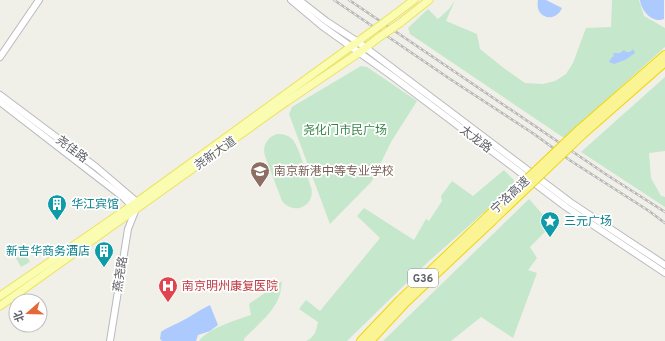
<svg xmlns="http://www.w3.org/2000/svg" width="665" height="341" font-family="Overpass,'Noto Sans SC',sans-serif">
<style>
.green{fill:#c5e7cc}
.water{fill:#accafd}
.lines{fill:none;stroke-linecap:round;stroke-linejoin:round}
.secondary-casing{stroke:#b9bac0;stroke-width:8}
.primary-casing{stroke:#eee263;stroke-width:9}
.highway-casing{stroke:#f1d607;stroke-width:10}
.secondary{stroke:#fff;stroke-width:6}
.primary{stroke:#fafdb1;stroke-width:7}
.highway{stroke:#faf495;stroke-width:8}
.rail-casing{stroke:#b8b8b9;stroke-width:2.5}
.rail{stroke:#fff;stroke-width:1;stroke-dasharray:3;stroke-linecap:butt}
.primary-bridge-casing{stroke:#eee263;stroke-width:9;stroke-linecap:butt}
.highway-bridge-casing{stroke:#f1d607;stroke-width:10;stroke-linecap:butt}
.primary-bridge{stroke:#fafdb1;stroke-width:7}
.highway-bridge{stroke:#faf495;stroke-width:8}
.labels{text-anchor:middle;stroke-width:3.5;stroke-linejoin:round;paint-order:stroke}
.shield{fill:#fff;stroke:#8f9095;stroke-width:1}
.shield-label{font-size:11px;font-weight:bold;fill:#5f6167}
.park-label{font-size:12px;fill:#38854b;stroke:#fff}
.street-label{font-size:12px;fill:#5f6167;stroke:#fff}
.education-label{font-size:12px;fill:#785e54;stroke:#fff;text-anchor:start}
.culture-label{font-size:12px;fill:#0d838f;stroke:#fff;text-anchor:start}
.health-label{font-size:12px;fill:#be3a42;stroke:#fff;text-anchor:start}
</style>
<rect width="100%" height="100%" fill="#f0f0e8"/>
<g class="green">
<polygon points="455,0 446,21 477,34 480,49 505,69 525,83 543,84 555,81 566,74 573,63 586,28 611,27 612,0 639,0 644,16 665,28 665,47 564,138 410,34 408,28 428,9 438,19 449,9"/>
<polygon points="361,66 367,67 417,101 391,142 372,181 330,224 289,114 292,107"/>
<polygon points="665,77 665,151 649,153 651,178 661,196 665,197 665,207 581,152"/>
<path d="M 277,134 C 283,134 288,135 292,139 C 299,146 307,176 311,187 C 316,206 294,216 282,201 L 265,156 C 262,146 267,137 277,134 Z"/>
<path d="M 504,170 L 517,183 L 428,262 L 347,341 L 306,341 C 315,337 316,331 318,322 L 299,309 L 306,300 L 320,311 L 380,238 L 357,216 L 364,208 L 414,240 L 426,219 L 429,221 L 442,201 L 441,196 L 452,181 L 473,196 Z"/>
<polygon points="529,199 552,225 530,247 537,258 528,270 537,273 513,338 481,317 451,341 383,341"/>
<polygon points="21,246 30,262 21,267 12,251"/>
<path d="M 282,281 C 281,286 281,290 280,294 C 275,312 256,326 244,339 L 244,341 L 199,341 C 207,329 236,320 251,315 L 249,304 Z"/>
</g>
<g class="water">
<path d="M 538,0 L 546,0 L 562,8 C 555,24 534,18 538,0 Z"/>
<path d="M 640,0 L 664,0 L 664,19 C 653,24 641,11 640,0 Z"/>
<polygon points="633,49 635,53 625,60 614,64 609,62 611,58 614,56 613,53 620,53 624,50 626,52 630,52"/>
<path d="M 210,305 L 218,325 L 210,331 L 198,335 L 196,341 L 162,341 L 160,339 L 161,332 C 166,328 172,326 178,323 C 189,318 199,310 210,305 Z"/>
</g>
<g class="lines">
<g class="secondary-casing">
<g id="secondary">
<polyline points="291,0 322,26 392,76 566,207 665,273"/>
<polyline points="299,0 326,21 358,42 570,202 665,265"/>
<polyline points="0,57 39,0"/>
<polyline points="0,95 96,167 137,202 136,209 128,229 110,341"/>
<polyline points="0,102 123,197 135,209"/>
</g>
</g>
<g class="primary-casing">
<g id="primary">
<polyline points="394,15 414,0"/>
<polyline points="400,23 429,0"/>
<polyline points="0,296 137,202 371,32"/>
<polyline points="0,306 286,102 360,52 378,38"/>
</g>
</g>
<g class="highway-casing">
<g id="highway">
<polyline points="579,130 665,55"/>
<polyline points="583,134 665,62"/>
<polyline points="361,341 400,300 487,217"/>
<polyline points="370,341 405,303 491,222"/>
</g>
</g>
<use href="#secondary" class="secondary"/>
<use href="#primary" class="primary"/>
<use href="#highway" class="highway"/>
<g class="rail-casing">
<g id="rail">
<polyline points="334,0 450,79 534,134 571,161 649,211 665,223"/>
<polyline points="349,0 607,175 665,212"/>
</g>
</g>
<use href="#rail" class="rail"/>
<g class="primary-bridge-casing">
<g id="primary-bridge">
<polyline points="371,32 394,15"/>
<polyline points="378,38 400,23"/>
</g>
</g>
<g class="highway-bridge-casing">
<g id="highway-bridge">
<polyline points="487,217 579,130"/>
<polyline points="491,222 583,134"/>
</g>
</g>
<use href="#primary-bridge" class="primary-bridge"/>
<use href="#highway-bridge" class="highway-bridge"/>
</g>
<defs>
<g id="school-pin" transform="scale(1)"><path d="M0 17L-7.5 6A9.5 9.5 0 1 1 7.5 6Z" fill="#8d6e63" stroke="#fff"/><path d="M0-5L7-2L0 1L-7-2ZM-4 1L0 2.5L4 1V4Q0 6-4 4Z" fill="#fff"/></g>
<g id="building-pin" transform="scale(1)"><path d="M0 17L-7.5 6A9.5 9.5 0 1 1 7.5 6Z" fill="#0f9aa8" stroke="#fff"/><path d="M-4-6H4V6H1V3H-1V6H-4ZM-2.5-4.3h1.7v1.8h-1.7ZM.8-4.3h1.7v1.8H.8ZM-2.5-1h1.7V.8h-1.7ZM.8-1h1.7V.8H.8Z" fill="#fff"/></g>
<g id="sight-pin" transform="scale(1)"><path d="M0 17L-7.5 6A9.5 9.5 0 1 1 7.5 6Z" fill="#0f9aa8" stroke="#fff"/><path d="M0-6L1.8-2.2L6-1.7L2.9 1.2L3.7 5.4L0 3.3L-3.7 5.4L-2.9 1.2L-6-1.7L-1.8-2.2Z" fill="#fff"/></g>
<g id="hospital-pin" transform="scale(1)"><path d="M0 17L-7.5 6A9.5 9.5 0 1 1 7.5 6Z" fill="#e0444e" stroke="#fff"/><path d="M-5-5h3v3.5h4V-5h3V5h-3V1.5h-4V5h-3Z" fill="#fff"/></g>
</defs>
<g fill-rule="evenodd">
<use href="#school-pin" x="260" y="171"/>
<use href="#building-pin" x="57" y="204"/>
<use href="#sight-pin" x="550" y="221"/>
<use href="#building-pin" x="104" y="251"/>
<use href="#hospital-pin" x="168" y="286"/>
</g>
<g class="labels">
<rect class="shield" x="408" y="269" width="30" height="18" rx="3"/>
<g class="shield-label">
<text x="423" y="282">G36</text>
</g>
<g class="park-label">
<text x="345" y="134">尧化门市民广场</text>
</g>
<g class="street-label">
<text transform="translate(476 139) rotate(37)" y="4">太龙路</text>
<text transform="translate(72 149) rotate(37)" y="4">尧佳路</text>
<text transform="translate(215 153) rotate(-35)" y="4">尧新大道</text>
<text transform="translate(510 195) rotate(-43)" y="4">宁洛高速</text>
<text transform="translate(120 274) rotate(-81)" y="4">燕尧路</text>
</g>
<g class="education-label">
<text x="274" y="175">南京新港中等专业学校</text>
</g>
<g class="culture-label">
<text x="71" y="208">华江宾馆</text>
<text x="564" y="225">三元广场</text>
<text x="90" y="255" text-anchor="end">新吉华商务酒店</text>
</g>
<g class="health-label">
<text x="182" y="290">南京明州康复医院</text>
</g>
</g>
<g transform="translate(28 313) rotate(250)"><circle r="19" fill="#ffffff" stroke="#bfc0c2"/>
<path d="M0-3L7 15L0 10L-7 15Z" fill="#e56839"/>
<text y="-6" font-size="11" font-weight="bold" text-anchor="middle" fill="#5f6167">北</text>
</g>
</svg>
